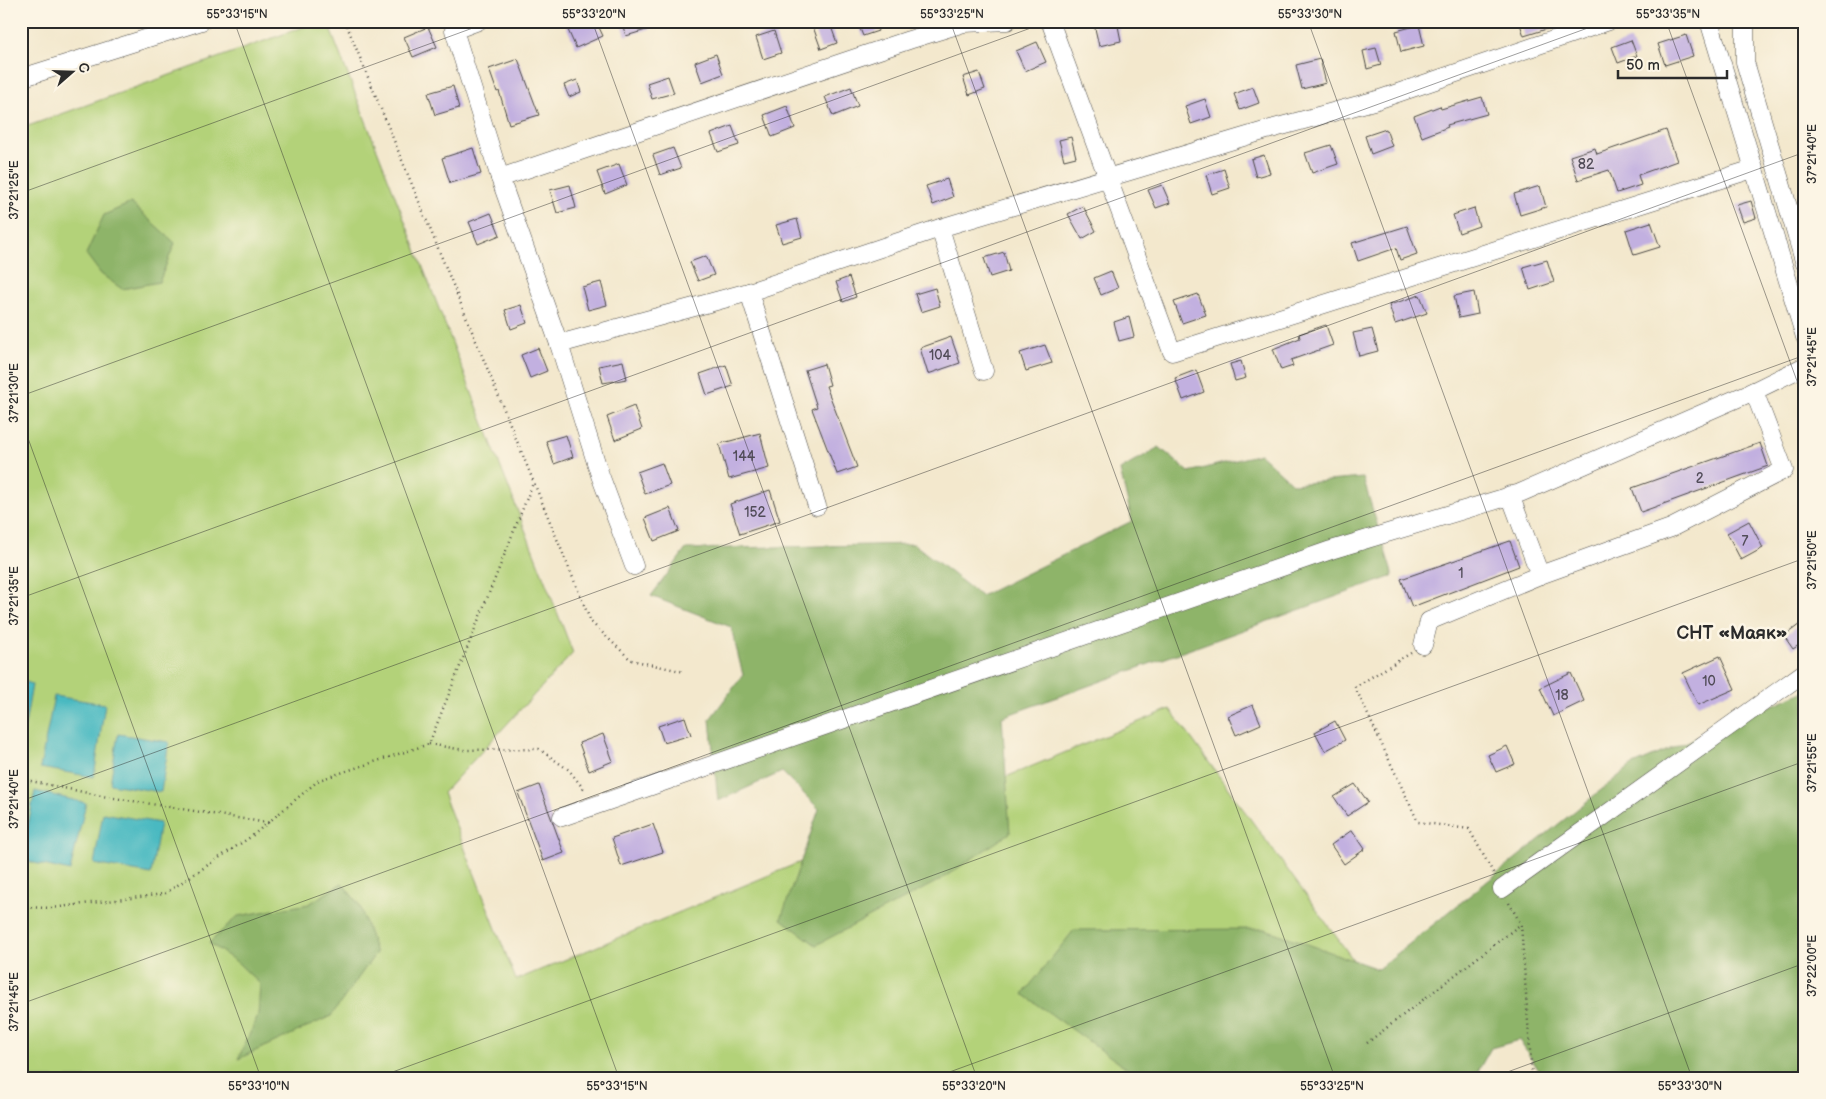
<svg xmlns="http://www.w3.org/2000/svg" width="1826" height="1099" font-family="'Balsamiq Sans',sans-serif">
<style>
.green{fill:#b3d279;stroke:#6f7e52}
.forest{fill:#8eb469;stroke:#5c704a}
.water{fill:#4ab9c1;stroke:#3a7276}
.building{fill:#c2b0e0}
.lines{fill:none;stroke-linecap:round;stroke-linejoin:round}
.minor-casing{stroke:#494743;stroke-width:19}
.path{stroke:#494743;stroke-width:2.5;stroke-dasharray:1 4;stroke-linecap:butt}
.minor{stroke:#fff;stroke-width:18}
.ticks{fill:none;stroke:#2b2b2b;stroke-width:1;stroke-opacity:0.45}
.labels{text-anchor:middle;stroke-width:5;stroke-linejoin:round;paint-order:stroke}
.number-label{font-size:14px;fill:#514c58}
.neighbourhood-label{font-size:18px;font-weight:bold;fill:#2b2b2b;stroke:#fcf5e5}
.neatline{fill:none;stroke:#2b2b2b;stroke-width:2}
.ticks-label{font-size:12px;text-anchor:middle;fill:#2b2b2b}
</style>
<rect width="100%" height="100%" fill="#fcf5e5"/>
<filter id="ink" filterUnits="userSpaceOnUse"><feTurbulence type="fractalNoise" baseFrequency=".02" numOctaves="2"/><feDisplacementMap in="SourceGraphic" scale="10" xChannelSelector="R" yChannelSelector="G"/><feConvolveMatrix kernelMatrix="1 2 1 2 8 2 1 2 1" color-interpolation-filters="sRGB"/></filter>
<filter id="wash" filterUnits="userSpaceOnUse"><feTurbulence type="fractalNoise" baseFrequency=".0096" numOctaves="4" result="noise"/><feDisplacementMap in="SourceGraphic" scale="20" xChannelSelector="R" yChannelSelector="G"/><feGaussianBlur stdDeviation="1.12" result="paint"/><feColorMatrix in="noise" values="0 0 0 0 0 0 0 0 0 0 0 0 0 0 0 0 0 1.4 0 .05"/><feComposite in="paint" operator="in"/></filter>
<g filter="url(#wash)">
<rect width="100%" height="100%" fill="#f3e8cd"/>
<polygon class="green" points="320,21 327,21 573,653 443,793 516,980 1170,709 1357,965 1317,1078 21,1078 21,127 31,125"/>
<g class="forest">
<polygon points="131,203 175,243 159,282 122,289 101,274 86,254 104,215"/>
<polygon points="1159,447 1189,472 1260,454 1293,484 1363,478 1393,576 1002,717 1010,833 940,880 816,945 781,919 819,809 782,772 718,801 710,719 743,675 731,627 651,596 686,549 914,544 981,596 1132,521 1120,470"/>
<polygon points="1805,691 1805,1078 1544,1078 1519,1040 1491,1048 1474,1078 1140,1078 1023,994 1074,930 1265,929 1378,969 1631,766"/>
<polygon points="342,883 360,906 376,953 331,1016 238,1059 258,1016 260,984 237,962 209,943 238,916 309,904"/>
</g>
<g class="water">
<polygon points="21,679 32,685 21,748"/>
<polygon points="54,696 105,704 94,777 40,768"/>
<polygon points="118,734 169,742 161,792 110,784"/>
<polygon points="35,791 86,803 70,871 21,860"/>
<polygon points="103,813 160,823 151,874 94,864"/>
</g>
<g id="blocks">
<g class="building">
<polygon points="564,21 596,21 603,36 576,48"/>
<polygon points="630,21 666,21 666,24 626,36 622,24"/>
<polygon points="819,21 829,21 837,43 821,49 812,24"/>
<polygon points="857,21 875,21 878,31 863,36"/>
<polygon points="1105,21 1117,21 1121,41 1099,46 1094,24"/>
<polygon points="1519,21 1562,21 1563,24 1524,36"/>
<polygon points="1419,25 1424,46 1401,52 1396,31"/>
<polygon points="428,27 437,47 413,57 404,37"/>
<polygon points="774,31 781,53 763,59 756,37"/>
<polygon points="1686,35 1693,56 1665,65 1658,44"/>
<polygon points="1631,40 1637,56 1618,63 1612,47"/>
<polygon points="1037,42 1046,62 1025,71 1016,51"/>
<polygon points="1376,48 1381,65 1367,69 1363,51"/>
<polygon points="716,54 723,74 702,82 695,62"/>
<polygon points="518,59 539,115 509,124 499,91 497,92 489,69"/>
<polygon points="1320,59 1326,83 1302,89 1296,65"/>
<polygon points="979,72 985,89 969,95 963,77"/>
<polygon points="668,76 674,93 652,99 647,83"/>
<polygon points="577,80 581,92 569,97 564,85"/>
<polygon points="453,86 459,108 435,115 428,93"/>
<polygon points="851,87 858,106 833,116 825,97"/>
<polygon points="1253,87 1259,103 1240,110 1234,94"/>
<polygon points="1482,97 1487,114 1447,125 1448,127 1422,137 1414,116 1440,106 1441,109"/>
<polygon points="1205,99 1211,117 1191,124 1185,106"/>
<polygon points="787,106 795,128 772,137 764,115"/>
<polygon points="732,126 739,145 718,152 711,134"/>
<polygon points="1386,129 1392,146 1371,154 1365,136"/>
<polygon points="1666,130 1677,161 1638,175 1641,185 1617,193 1609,170 1578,180 1570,156 1595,148 1597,154"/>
<polygon points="1071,137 1076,157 1064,160 1059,140"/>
<polygon points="1331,145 1338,164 1312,173 1305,153"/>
<polygon points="473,148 481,174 450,183 442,158"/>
<polygon points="673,148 681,168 660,175 653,155"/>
<polygon points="1264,155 1270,173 1256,177 1251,159"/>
<polygon points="619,164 627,185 605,194 597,172"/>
<polygon points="1224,169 1230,188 1212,194 1206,175"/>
<polygon points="947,179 953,197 933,205 926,186"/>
<polygon points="570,185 576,208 557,213 550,190"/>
<polygon points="1162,185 1170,203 1156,208 1148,190"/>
<polygon points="1540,186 1546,207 1520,215 1514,194"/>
<polygon points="1751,201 1756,218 1743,222 1737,205"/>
<polygon points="1083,206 1096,231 1082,239 1068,214"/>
<polygon points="1474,208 1479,226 1459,233 1453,215"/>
<polygon points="491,213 500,235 478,244 469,222"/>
<polygon points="797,219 802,237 782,243 776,225"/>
<polygon points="1651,222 1660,247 1634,255 1626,230"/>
<polygon points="1407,226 1417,254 1400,260 1396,248 1358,261 1352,243"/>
<polygon points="1004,252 1009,271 990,277 984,258"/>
<polygon points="706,256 714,275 698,281 690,262"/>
<polygon points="1547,260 1554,282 1530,290 1523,267"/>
<polygon points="1111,271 1118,288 1101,295 1094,278"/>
<polygon points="849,277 856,297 843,302 836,282"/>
<polygon points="601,282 607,305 588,310 582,287"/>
<polygon points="935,288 940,306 921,312 915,294"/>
<polygon points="1474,292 1478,314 1459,318 1454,296"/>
<polygon points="1198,294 1206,315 1182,323 1174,302"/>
<polygon points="1420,295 1427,313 1395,324 1389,305"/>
<polygon points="521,305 527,323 511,329 505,310"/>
<polygon points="1129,317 1134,337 1119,341 1114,322"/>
<polygon points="1326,325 1333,345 1291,360 1293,366 1281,370 1273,349 1300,338 1299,334"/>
<polygon points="1372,329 1378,351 1359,356 1353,333"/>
<polygon points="951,337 960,363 928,374 920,348"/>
<polygon points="1045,345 1052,363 1026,371 1020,353"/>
<polygon points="538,348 547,371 530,378 521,355"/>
<polygon points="623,361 627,379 603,383 599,366"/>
<polygon points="1241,361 1246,378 1235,381 1230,364"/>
<polygon points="824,364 830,385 826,386 857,467 837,474 812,409 817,407 805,370"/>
<polygon points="726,365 733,386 707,395 700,374"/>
<polygon points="1196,370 1204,392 1183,400 1175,378"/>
<polygon points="634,406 642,429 615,440 607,417"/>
<polygon points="760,433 769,468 729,479 719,444"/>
<polygon points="566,435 573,457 554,464 546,441"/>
<polygon points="1760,443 1768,466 1641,512 1632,488"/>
<polygon points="662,463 670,485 645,494 637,472"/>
<polygon points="770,490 780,521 740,534 730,504"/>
<polygon points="670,508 679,531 654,541 645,518"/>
<polygon points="1749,521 1763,548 1741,560 1727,533"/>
<polygon points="1510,541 1519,566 1412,607 1401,579"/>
<polygon points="1800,624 1805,631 1805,641 1793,649 1784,636"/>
<polygon points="1720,656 1735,689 1698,705 1683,673"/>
<polygon points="1571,673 1584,701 1553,716 1540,688"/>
<polygon points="1253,705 1261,724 1236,735 1228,716"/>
<polygon points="685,717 691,735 664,743 658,726"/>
<polygon points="1335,721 1345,740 1325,751 1315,732"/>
<polygon points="603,734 613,761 589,771 579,743"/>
<polygon points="1507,746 1515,764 1496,772 1488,755"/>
<polygon points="1355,784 1368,802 1347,816 1334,797"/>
<polygon points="539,785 564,853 543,861 518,793"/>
<polygon points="653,824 663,852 621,866 612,838"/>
<polygon points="1352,830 1365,849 1344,864 1331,845"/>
</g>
</g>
</g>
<g filter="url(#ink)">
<use href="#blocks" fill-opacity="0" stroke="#494743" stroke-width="1"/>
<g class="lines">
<g class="minor-casing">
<g id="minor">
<polyline points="478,21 454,30 500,178 559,344 600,475 634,566"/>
<polyline points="1050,21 1172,352 1753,169"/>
<polyline points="1709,21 1805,337"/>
<polyline points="1745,21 1745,62 1805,264"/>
<polyline points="21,78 202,21"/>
<polyline points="500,178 909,40 964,23 1007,21"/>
<polyline points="940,228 984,371"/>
<polyline points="749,292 817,506"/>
<polyline points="559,344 749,292 940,228 1267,130 1377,100 1609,21"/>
<polyline points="1510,495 1540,575"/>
<polyline points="1423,645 1429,621 1540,575 1671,528 1784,470 1754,391"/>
<polyline points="562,817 1331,550 1520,493 1754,391 1805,366"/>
<polyline points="1502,889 1805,672"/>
</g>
</g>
<g class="path">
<polyline points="345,21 591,622 631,660 685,672"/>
<polyline points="1411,653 1355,687 1418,822 1469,829 1495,876"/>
<polyline points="429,744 464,750 539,749 569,770 586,792"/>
<polyline points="21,779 102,796 268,823"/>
<polyline points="1509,903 1521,924 1532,1078"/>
<polyline points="21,907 51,908 164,894 252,836 319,780 429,744 533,483"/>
<polyline points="1367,1043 1521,924"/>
</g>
<use href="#minor" class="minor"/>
</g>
</g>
<path class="ticks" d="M 234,21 L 619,1078M 592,21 L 977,1078M 950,21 L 1335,1078M 1308,21 L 1692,1078M 1666,21 L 1805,403M 21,193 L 492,21M 21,396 L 1050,21M 21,419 L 261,1078M 21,598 L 1607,21M 21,801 L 1805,152M 21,1004 L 1805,355M 376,1078 L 1805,558M 933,1078 L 1805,761M 1491,1078 L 1805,963"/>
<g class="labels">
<g class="number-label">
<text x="1586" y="169">82</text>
<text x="940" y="360">104</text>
<text x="744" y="461">144</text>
<text x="1700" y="483">2</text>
<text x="755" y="517">152</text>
<text x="1745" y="546">7</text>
<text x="1461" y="578">1</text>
<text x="1709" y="686">10</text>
<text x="1562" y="700">18</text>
</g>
<g class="neighbourhood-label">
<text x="1732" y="639">СНТ «Маяк»</text>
</g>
</g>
<rect width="1826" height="1099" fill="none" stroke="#fcf5e5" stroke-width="55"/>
<g transform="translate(72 72) rotate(70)" stroke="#fcf5e5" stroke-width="4" paint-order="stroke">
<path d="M0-4L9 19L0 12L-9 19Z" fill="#2b2b2b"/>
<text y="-8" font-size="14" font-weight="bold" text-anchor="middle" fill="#2b2b2b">С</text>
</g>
<path d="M1618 70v8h109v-8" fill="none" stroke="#2b2b2b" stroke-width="2.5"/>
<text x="1626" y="70" font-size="15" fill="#2b2b2b" stroke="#fcf5e5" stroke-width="4" paint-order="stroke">50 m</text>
<rect x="28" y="28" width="1770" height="1044" class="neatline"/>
<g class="ticks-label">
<text x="237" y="18">55°33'15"N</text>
<text x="594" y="18">55°33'20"N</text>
<text x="952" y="18">55°33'25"N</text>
<text x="1310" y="18">55°33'30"N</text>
<text x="1668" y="18">55°33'35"N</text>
<text transform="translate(1812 154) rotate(-90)" y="4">37°21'40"E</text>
<text transform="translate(14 190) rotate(-90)" y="4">37°21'25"E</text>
<text transform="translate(1812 357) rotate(-90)" y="4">37°21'45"E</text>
<text transform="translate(14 393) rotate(-90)" y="4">37°21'30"E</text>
<text transform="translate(1812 560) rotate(-90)" y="4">37°21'50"E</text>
<text transform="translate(14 596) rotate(-90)" y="4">37°21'35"E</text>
<text transform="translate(1812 763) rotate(-90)" y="4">37°21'55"E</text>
<text transform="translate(14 799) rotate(-90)" y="4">37°21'40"E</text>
<text transform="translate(1812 966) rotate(-90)" y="4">37°22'00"E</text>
<text transform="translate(14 1002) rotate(-90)" y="4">37°21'45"E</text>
<text x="259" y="1090">55°33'10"N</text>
<text x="617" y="1090">55°33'15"N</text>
<text x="974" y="1090">55°33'20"N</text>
<text x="1332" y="1090">55°33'25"N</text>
<text x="1690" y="1090">55°33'30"N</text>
</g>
</svg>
